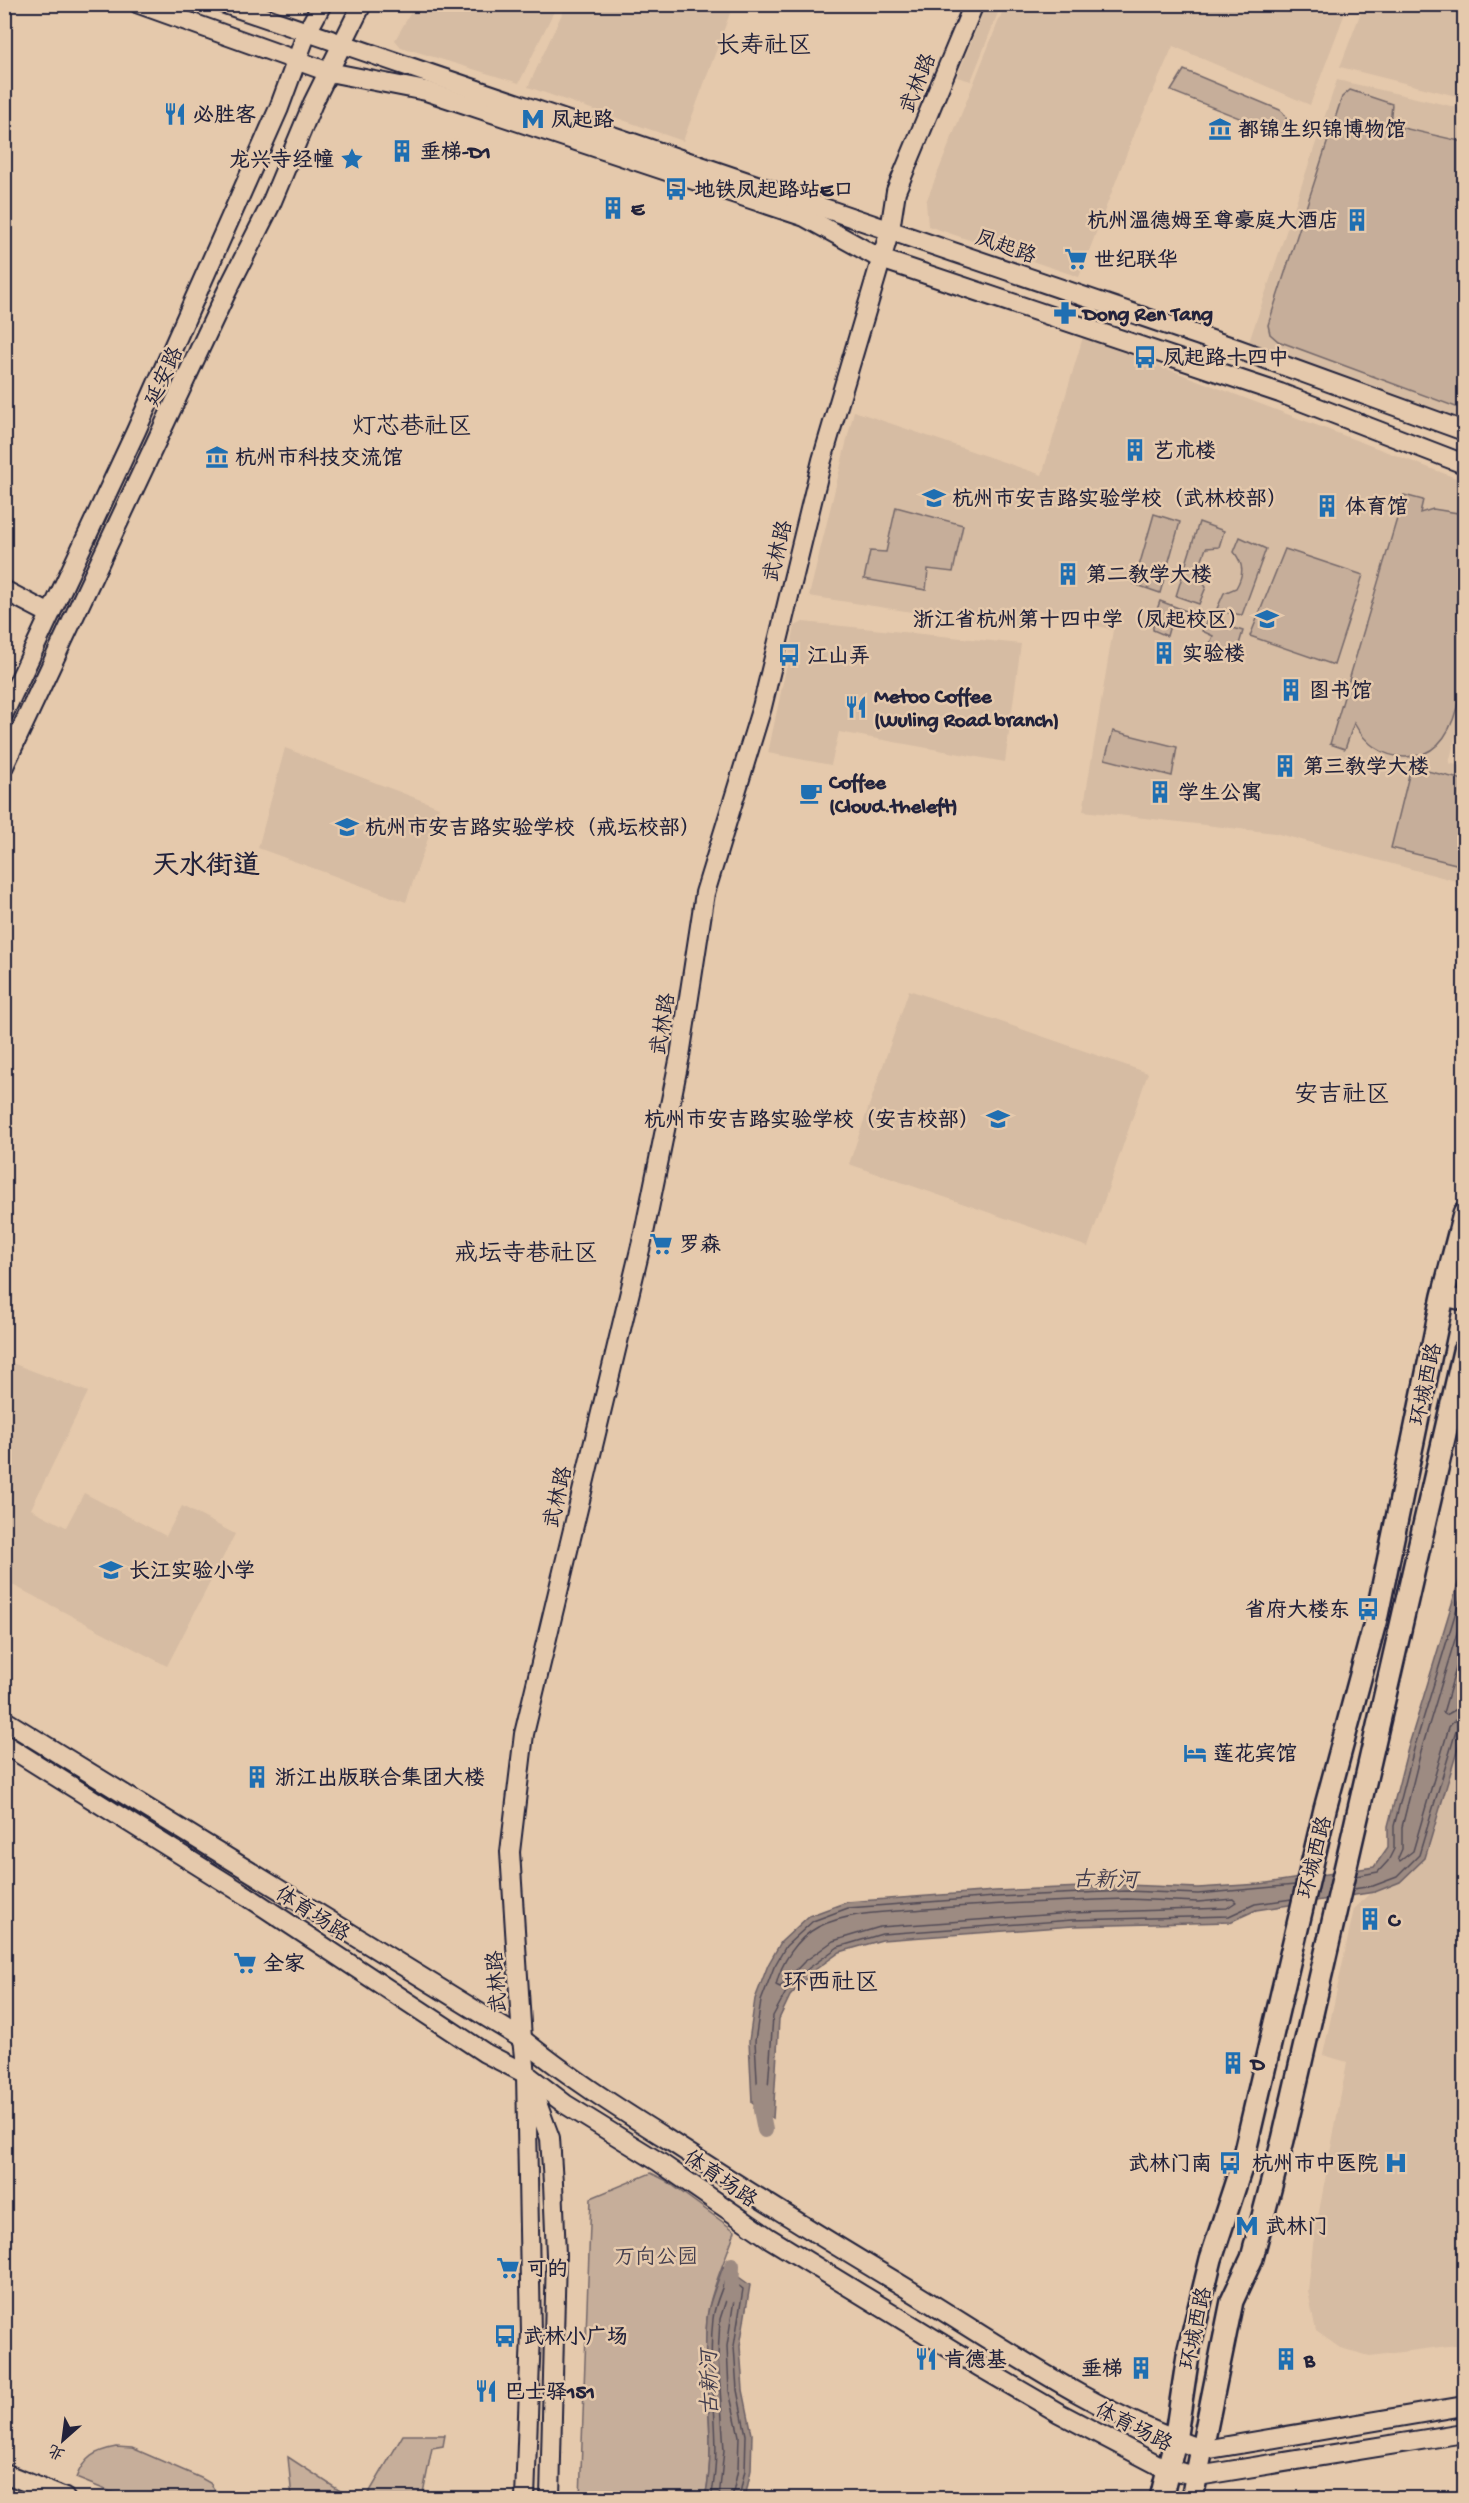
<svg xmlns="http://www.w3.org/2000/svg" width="1469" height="2503" font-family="'Gochi Hand','LXGW WenKai TC',sans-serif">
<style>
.built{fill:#d6bca3}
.green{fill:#c6ae9a;stroke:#74686a;stroke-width:1.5}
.water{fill:#9d8b82;stroke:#6c6166;stroke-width:1.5}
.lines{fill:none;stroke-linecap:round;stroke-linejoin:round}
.shore{stroke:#534c57;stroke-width:1.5}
.canal{stroke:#9d8b82;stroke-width:16}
.secondary-casing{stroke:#22223b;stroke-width:22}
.primary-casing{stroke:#22223b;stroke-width:26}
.secondary{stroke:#e5c9ac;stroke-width:18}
.primary{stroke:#e5c9ac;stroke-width:21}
.labels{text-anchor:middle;stroke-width:5;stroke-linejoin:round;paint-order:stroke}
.street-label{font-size:21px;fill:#22223b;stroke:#e5c9ac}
.poi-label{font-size:21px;font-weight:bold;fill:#22223b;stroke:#e5c9ac;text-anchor:start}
.park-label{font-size:21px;fill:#433e4e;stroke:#e5c9ac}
.water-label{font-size:22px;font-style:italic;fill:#413c4d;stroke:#e5c9ac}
.quarter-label{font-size:24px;fill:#22223b;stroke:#e5c9ac}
.district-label{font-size:27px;font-weight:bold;fill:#22223b;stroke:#e5c9ac}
</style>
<rect width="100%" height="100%" fill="#e5c9ac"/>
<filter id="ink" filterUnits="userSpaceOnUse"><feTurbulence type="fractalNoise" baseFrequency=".0167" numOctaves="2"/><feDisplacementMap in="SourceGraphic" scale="12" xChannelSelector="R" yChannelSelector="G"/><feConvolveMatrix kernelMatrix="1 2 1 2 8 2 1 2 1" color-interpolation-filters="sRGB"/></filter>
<g filter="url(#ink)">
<g class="built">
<polygon points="1364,4 1464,5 1464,98 1340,67"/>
<polygon points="415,5 415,4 557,5 519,83 401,47 395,40"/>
<polygon points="566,5 733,5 683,141 528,87"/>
<polygon points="986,5 1001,5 971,81 957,77"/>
<polygon points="1005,5 1005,4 1348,5 1310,105 1173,46 1133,137 1079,277 928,226 926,202"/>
<polygon points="1337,80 1464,109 1464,419 1248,345"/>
<polygon points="1083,337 1464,481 1464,703 1449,763 1464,767 1464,883 1275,833 1083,811 1113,630 1026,607 1021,629 809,596 854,411 1042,475"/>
<polygon points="803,622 1021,644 1005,762 839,732 831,765 768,753 795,626"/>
<polygon points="285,748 439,807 406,902 258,848"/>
<polygon points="909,990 1148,1073 1088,1247 849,1164"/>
<polygon points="4,1360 88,1392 31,1509 66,1527 84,1493 166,1536 182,1506 235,1534 167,1666 5,1581"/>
<polygon points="1464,1702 1464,2344 1370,2356 1340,2348 1316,2331 1308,2291 1313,2244 1347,2062 1323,2055 1354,1909 1382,1881"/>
</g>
<g class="green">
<path d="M 1184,70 L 1280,110 C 1290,117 1286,125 1282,135 L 1171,91 Z"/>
<polygon points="1350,90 1392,104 1390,125 1464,142 1464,410 1278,341 1270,334 1268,325 1342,97"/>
<path d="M 1404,495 L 1423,500 L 1420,513 L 1433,509 L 1464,514 C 1464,546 1464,578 1464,610 C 1464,656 1469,759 1404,757 C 1380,756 1365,743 1354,723 L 1345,749 L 1330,744 Z"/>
<polygon points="896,507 963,525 953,572 928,569 926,590 864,579 870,551 886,552"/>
<polygon points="1154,514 1180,522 1160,593 1134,584"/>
<polygon points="1199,522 1224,531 1219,547 1206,548 1197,573 1206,587 1199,604 1176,596"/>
<path d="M 1240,537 L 1266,549 L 1242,615 L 1216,611 L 1224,593 L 1236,588 C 1244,574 1244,565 1234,552 Z"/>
<polygon points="1285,549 1363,575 1334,665 1250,636"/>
<polygon points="1160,601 1189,612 1184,623 1172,618 1167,636 1153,630 1153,621"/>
<polygon points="1208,620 1243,631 1234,661 1207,650 1213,636 1202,631"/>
<polygon points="1113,731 1177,747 1172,776 1105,759"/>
<polygon points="1411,767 1464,780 1464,866 1391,848"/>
<path d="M 651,2173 L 665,2180 L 735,2231 C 727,2255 709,2295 707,2319 C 701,2379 718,2439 705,2498 L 580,2498 L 591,2198 Z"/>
<polygon points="403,2435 445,2435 443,2446 432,2448 422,2498 366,2498"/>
<path d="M 116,2447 L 132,2448 L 201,2478 L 210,2483 L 220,2498 L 126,2498 L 76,2478 C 84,2457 95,2451 116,2447 Z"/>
<polygon points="288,2457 351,2498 292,2498"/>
</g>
<g class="water">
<polygon points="1464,1564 1464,1710 1461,1738 1425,1858 1400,1882 1375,1892 1256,1910 1230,1922 1073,1926 882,1940 840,1952 812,1972 790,1996 779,2019 773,2119 752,2102 749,2041 755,1999 768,1965 781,1942 809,1916 847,1902 995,1891 1127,1885 1198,1888 1260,1884 1374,1867 1388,1847 1388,1826 1408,1748"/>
<path d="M 723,2266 L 750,2285 L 740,2346 L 743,2390 L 752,2434 L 751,2470 L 745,2498 L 705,2498 C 718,2439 701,2379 707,2319 C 708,2302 718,2283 723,2266 Z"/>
</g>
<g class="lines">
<g class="shore">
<polyline points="1464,1610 1421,1751 1402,1827 1402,1849 1398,1858 1400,1861 1413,1851 1449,1727 1455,1720 1464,1718"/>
<polyline points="1464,1641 1443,1713 1446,1715 1455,1710 1464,1709"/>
<polyline points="1356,1876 1378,1872 1388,1861 1394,1849 1394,1826 1414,1749 1464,1585"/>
<polyline points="1353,1889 1373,1886 1397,1877 1419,1855 1456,1731 1459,1727 1464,1726"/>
<path d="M 1127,1899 L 1198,1902 L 1233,1899 L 1236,1902 L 1227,1908 L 1072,1913 L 880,1927 L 833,1941 L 804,1962 L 780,1987 L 776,1985 C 781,1963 797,1938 818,1927 C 851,1911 889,1912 926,1909 C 993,1904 1060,1901 1127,1899 Z"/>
<polyline points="1292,1899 1255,1904 1229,1916 1072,1920 882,1934 838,1947 809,1968 786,1992 773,2016 767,2102 763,2104 758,2099 755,2041 761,2001 774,1967 786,1946 813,1921 848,1908 995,1897 1127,1891 1198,1894 1295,1885"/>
<path d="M 711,2498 C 724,2439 706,2379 713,2319 C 714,2306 721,2292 725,2280 L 728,2277 L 743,2289 L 734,2346 L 737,2390 L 746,2435 L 745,2470 L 739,2498"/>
<polyline points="719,2498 724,2450 718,2357 720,2319 729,2291 732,2290 735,2293 727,2346 729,2391 739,2436 738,2469 732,2498"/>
</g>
<g class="canal">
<polyline points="762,2089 761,2110 765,2130"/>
<polyline points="731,2295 732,2265"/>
</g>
<g class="secondary-casing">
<g id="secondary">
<polyline points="139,4 329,72 426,91 805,217 881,259 1280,393 1464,464"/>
<polyline points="225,4 1238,349 1464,431"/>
<polyline points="4,590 50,614"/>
<polyline points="4,713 136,431 279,108 307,32 322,4"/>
<polyline points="4,766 226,293 270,206 313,103 362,4"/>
<polyline points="1443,1296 1464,1301"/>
<path d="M 4,1720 L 522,2039 C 569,2077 616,2107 667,2139 C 743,2189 820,2236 898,2283 C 997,2343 1093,2413 1204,2450 L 1464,2406"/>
<polyline points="4,1744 247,1896 485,2053 526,2074 565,2104 659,2162 769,2238 980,2367 1059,2413 1166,2469 1198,2476 1464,2433"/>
<polyline points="531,2087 550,2138 553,2183 556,2255 550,2498"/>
<polyline points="4,2473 65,2498"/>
<polyline points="525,2498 531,2333 526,2074 522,2039 510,1852 524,1734 644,1233 680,1056 705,893 762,707 822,460 890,230 896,191 974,4"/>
</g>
</g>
<g class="primary-casing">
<g id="primary">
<polyline points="1161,2498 1175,2441 1189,2349 1211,2259 1241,2168 1325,1809 1377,1615 1443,1296 1464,1214"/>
<polyline points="1192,2498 1232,2301 1252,2258 1283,2140 1464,1351"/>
</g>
</g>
<use href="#secondary" class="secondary"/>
<use href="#primary" class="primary"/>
</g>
</g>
<defs>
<g id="restaurant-bare" transform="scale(1.8)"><path d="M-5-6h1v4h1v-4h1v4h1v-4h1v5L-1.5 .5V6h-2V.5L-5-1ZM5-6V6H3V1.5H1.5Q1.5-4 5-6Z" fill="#1f6fb2" stroke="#e5c9ac" stroke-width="2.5" paint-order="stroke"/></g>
<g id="metro-bare" transform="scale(1.8)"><path d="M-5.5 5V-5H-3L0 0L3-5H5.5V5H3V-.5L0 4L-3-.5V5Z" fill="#1f6fb2" stroke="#e5c9ac" stroke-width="2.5" paint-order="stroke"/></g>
<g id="museum-bare" transform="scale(1.8)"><path d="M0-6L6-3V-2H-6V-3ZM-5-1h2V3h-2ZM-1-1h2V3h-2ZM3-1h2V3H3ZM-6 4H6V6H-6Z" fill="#1f6fb2" stroke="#e5c9ac" stroke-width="2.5" paint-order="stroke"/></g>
<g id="building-bare" transform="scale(1.8)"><path d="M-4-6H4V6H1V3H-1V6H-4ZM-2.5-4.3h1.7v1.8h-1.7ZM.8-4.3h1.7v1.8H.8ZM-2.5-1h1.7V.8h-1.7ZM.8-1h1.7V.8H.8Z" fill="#1f6fb2" stroke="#e5c9ac" stroke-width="2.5" paint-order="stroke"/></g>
<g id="sight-bare" transform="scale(1.8)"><path d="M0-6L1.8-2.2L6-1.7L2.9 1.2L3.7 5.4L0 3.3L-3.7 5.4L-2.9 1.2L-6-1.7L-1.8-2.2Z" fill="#1f6fb2" stroke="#e5c9ac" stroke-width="2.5" paint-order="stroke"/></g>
<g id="bus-bare" transform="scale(1.8)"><path d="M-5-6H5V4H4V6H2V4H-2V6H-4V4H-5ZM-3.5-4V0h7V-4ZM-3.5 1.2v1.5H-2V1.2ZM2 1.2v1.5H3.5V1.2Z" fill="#1f6fb2" stroke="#e5c9ac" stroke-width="2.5" paint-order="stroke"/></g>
<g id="supermarket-bare" transform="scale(1.8)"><path d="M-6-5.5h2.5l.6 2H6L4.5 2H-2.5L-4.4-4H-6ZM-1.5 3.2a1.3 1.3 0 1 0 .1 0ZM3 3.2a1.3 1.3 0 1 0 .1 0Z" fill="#1f6fb2" stroke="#e5c9ac" stroke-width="2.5" paint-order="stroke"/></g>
<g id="pharmacy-bare" transform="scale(1.8)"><path d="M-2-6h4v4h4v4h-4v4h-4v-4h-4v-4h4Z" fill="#1f6fb2" stroke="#e5c9ac" stroke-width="2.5" paint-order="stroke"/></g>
<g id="school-bare" transform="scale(1.8)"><path d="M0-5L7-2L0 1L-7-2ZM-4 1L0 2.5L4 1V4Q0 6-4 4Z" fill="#1f6fb2" stroke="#e5c9ac" stroke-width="2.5" paint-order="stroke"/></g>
<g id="cafe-bare" transform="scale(1.8)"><path d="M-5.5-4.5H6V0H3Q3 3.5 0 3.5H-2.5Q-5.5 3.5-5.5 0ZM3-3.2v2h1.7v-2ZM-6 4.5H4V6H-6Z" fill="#1f6fb2" stroke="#e5c9ac" stroke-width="2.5" paint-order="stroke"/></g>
<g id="hotel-bare" transform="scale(1.8)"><path d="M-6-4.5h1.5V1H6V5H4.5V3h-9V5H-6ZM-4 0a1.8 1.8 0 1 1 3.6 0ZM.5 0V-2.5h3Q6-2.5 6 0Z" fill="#1f6fb2" stroke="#e5c9ac" stroke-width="2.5" paint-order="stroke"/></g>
<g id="hospital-bare" transform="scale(1.8)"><path d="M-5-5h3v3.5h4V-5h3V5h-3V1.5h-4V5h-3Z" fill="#1f6fb2" stroke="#e5c9ac" stroke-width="2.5" paint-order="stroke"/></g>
</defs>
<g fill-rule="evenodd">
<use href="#restaurant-bare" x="175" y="114"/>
<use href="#metro-bare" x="533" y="119"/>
<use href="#museum-bare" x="1220" y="129"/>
<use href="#building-bare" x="402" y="151"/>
<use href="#sight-bare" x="352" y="159"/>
<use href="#bus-bare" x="676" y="189"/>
<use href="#building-bare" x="613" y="208"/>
<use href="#building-bare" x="1357" y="220"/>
<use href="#supermarket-bare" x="1076" y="259"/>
<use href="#pharmacy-bare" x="1065" y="313"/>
<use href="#bus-bare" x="1145" y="357"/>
<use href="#building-bare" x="1135" y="450"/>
<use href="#museum-bare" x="217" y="457"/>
<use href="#school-bare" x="934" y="498"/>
<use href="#building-bare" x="1327" y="506"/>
<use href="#building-bare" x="1068" y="574"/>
<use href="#school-bare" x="1267" y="619"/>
<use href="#building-bare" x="1164" y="653"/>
<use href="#bus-bare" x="789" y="655"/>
<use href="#building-bare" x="1291" y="690"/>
<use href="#restaurant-bare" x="856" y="707"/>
<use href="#building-bare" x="1285" y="766"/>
<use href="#building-bare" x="1160" y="792"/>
<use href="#cafe-bare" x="811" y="793"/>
<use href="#school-bare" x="347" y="827"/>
<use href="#school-bare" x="998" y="1119"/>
<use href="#supermarket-bare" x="661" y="1244"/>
<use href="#school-bare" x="111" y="1570"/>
<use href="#bus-bare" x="1368" y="1609"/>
<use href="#hotel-bare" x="1195" y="1753"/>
<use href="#building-bare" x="257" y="1777"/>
<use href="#building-bare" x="1370" y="1919"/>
<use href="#supermarket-bare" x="245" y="1963"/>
<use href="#building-bare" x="1233" y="2063"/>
<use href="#bus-bare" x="1230" y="2163"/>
<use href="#hospital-bare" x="1396" y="2163"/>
<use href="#metro-bare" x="1247" y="2226"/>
<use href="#supermarket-bare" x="508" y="2268"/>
<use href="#bus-bare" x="505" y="2336"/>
<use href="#restaurant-bare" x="926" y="2359"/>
<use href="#building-bare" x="1286" y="2359"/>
<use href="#building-bare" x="1141" y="2368"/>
<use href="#restaurant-bare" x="486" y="2391"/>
</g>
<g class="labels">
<g class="street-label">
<text transform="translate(917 83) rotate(-68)" y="7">武林路</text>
<text transform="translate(1006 246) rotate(19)" y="7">凤起路</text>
<text transform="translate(163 376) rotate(-65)" y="7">延安路</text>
<text transform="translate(777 551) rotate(-76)" y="7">武林路</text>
<text transform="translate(662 1024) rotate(-81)" y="7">武林路</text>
<text transform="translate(1425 1384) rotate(-78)" y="7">环城西路</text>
<text transform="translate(557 1497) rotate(-77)" y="7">武林路</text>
<text transform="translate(1314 1857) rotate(-76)" y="7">环城西路</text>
<text transform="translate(313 1913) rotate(33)" y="7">体育场路</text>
<text transform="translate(496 1982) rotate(-94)" y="7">武林路</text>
<text transform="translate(721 2178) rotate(35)" y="7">体育场路</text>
<text transform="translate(1195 2328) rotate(-78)" y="7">环城西路</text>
<text transform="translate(1134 2426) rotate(27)" y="7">体育场路</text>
</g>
<g class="poi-label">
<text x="193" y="121">必胜客</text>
<text x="551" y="126">凤起路</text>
<text x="1238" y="136">都锦生织锦博物馆</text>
<text x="420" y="158">垂梯-D1</text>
<text x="334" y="166" text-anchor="end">龙兴寺经幢</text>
<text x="694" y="196">地铁凤起路站E口</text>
<text x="631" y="215">E</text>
<text x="1339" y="227" text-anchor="end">杭州温德姆至尊豪庭大酒店</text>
<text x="1094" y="266">世纪联华</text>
<text x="1083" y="320">Dong Ren Tang</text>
<text x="1163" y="364">凤起路十四中</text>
<text x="1153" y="457">艺术楼</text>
<text x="235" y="464">杭州市科技交流馆</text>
<text x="952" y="505">杭州市安吉路实验学校（武林校部）</text>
<text x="1345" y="513">体育馆</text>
<text x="1086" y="581">第二教学大楼</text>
<text x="1249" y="626" text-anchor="end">浙江省杭州第十四中学（凤起校区）</text>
<text x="1182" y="660">实验楼</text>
<text x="807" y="662">江山弄</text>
<text x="1309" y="697">图书馆</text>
<text x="874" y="702">Metoo Coffee<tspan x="874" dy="24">(Wuling Road branch)</tspan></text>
<text x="1303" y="773">第三教学大楼</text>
<text x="829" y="788">Coffee<tspan x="829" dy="24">(Cloud.theleft)</tspan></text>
<text x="1178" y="799">学生公寓</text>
<text x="365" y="834">杭州市安吉路实验学校（戒坛校部）</text>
<text x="980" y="1126" text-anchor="end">杭州市安吉路实验学校（安吉校部）</text>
<text x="679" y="1251">罗森</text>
<text x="129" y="1577">长江实验小学</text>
<text x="1350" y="1616" text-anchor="end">省府大楼东</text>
<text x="1213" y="1760">莲花宾馆</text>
<text x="275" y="1784">浙江出版联合集团大楼</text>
<text x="1388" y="1926">C</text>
<text x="263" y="1970">全家</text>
<text x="1251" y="2070">D</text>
<text x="1212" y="2170" text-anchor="end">武林门南</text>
<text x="1378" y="2170" text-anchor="end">杭州市中医院</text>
<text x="1265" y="2233">武林门</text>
<text x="526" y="2275">可的</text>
<text x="523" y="2343">武林小广场</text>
<text x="944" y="2366">肯德基</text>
<text x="1304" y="2366">B</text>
<text x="1123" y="2375" text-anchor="end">垂梯</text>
<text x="504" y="2398">巴士驿151</text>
</g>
<g class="park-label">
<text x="656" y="2263">万向公园</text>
</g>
<g class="water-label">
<text transform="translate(1105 1878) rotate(1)" y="8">古新河</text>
<text transform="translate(708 2383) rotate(-91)" y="8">古新河</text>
</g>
<g class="quarter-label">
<text x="764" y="52">长寿社区</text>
<text x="412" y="433">灯芯巷社区</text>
<text x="1342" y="1101">安吉社区</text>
<text x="526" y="1260">戒坛寺巷社区</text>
<text x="831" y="1989">环西社区</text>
</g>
<g class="district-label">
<text x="206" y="873">天水街道</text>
</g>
</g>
<rect width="1469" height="2503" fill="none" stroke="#e5c9ac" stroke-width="24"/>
<rect x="12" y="12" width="1445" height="2479" fill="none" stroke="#22223b" stroke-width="2" filter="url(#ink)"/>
<g transform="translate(63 2440) rotate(208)" stroke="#e5c9ac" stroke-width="4.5" paint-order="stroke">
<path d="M0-4.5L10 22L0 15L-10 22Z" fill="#22223b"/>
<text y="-9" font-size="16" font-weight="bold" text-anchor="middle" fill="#22223b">北</text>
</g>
</svg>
